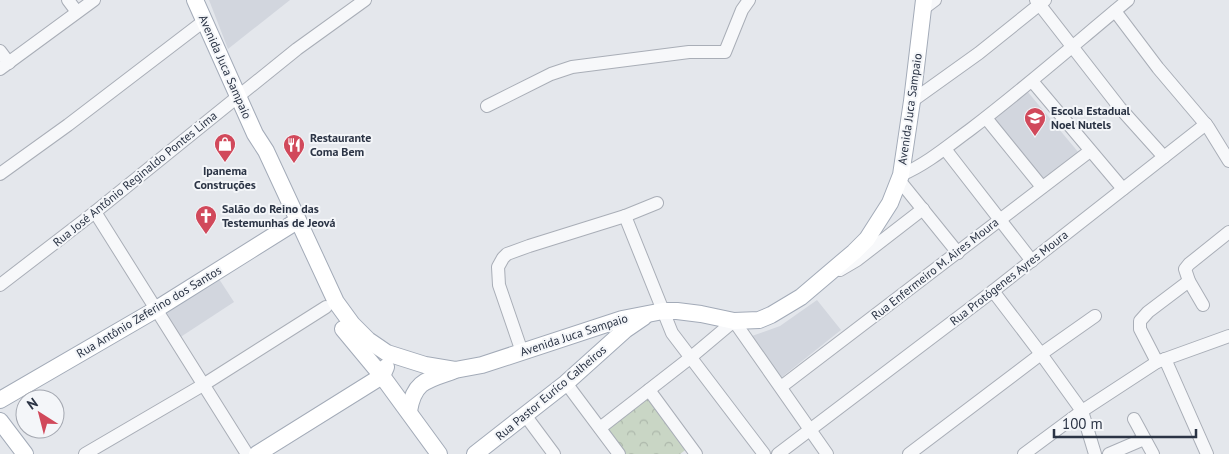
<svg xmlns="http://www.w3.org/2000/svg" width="1229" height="454" font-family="'PT Sans',sans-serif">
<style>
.built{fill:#d2d6de}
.forest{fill:url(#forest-crowns)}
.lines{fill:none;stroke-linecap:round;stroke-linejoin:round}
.minor-casing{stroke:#a9aeb7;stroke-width:14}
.major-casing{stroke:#a3abb8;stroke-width:18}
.minor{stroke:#f7f8fa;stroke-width:12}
.major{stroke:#fff;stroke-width:16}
.labels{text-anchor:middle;stroke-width:4;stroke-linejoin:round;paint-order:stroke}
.street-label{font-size:12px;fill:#2b3445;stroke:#f4f6f9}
.poi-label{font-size:12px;font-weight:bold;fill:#2b3445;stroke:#f4f6f9;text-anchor:start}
</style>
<defs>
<pattern id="forest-crowns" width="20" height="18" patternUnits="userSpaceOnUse" patternTransform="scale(1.25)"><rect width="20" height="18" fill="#c9d6c5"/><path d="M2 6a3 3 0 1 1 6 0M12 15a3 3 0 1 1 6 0" fill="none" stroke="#adb8ab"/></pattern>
</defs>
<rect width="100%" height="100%" fill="#e4e7ec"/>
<g class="built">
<polygon points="209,0 290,0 228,49"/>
<polygon points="1027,91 1079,153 1040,183 991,120"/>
<polygon points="219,279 234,302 179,338 164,315"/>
<polygon points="817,300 841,330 782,377 777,376 752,336 780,326"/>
</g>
<polygon class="forest" points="649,395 688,448 680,454 625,454 605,427"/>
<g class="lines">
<g class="minor-casing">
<g id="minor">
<polyline points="68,0 77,12"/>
<polyline points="1036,0 1120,108 1164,157"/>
<polyline points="923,9 935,0"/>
<polyline points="1115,11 1158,68 1208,127 1229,161"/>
<polyline points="0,51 9,63"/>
<polyline points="0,69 94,0"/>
<polyline points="1032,81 1123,189"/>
<polyline points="912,101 979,53 1045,0"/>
<polyline points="487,106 551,74 572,67 689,52 725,52 742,10 749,0"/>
<polyline points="986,118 1042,187"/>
<polyline points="945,149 1032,261"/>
<polyline points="0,174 68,125 204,21"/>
<path d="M 901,175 C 927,164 949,145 971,129 C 1025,88 1076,43 1128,0"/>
<polyline points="899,180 958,253"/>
<polyline points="95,212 247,454"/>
<polyline points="625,216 672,333 764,454"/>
<polyline points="840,270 857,260 923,209"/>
<polyline points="0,285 95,212 297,49 365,0"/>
<polyline points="993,291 1041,354 1082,411 1095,454"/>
<polyline points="1203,305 1189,281 1185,269 1189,264 1229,232"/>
<polyline points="522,352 499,285 498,267 503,258 507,254 529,246 625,216 657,203"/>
<polyline points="1165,359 1207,454"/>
<polyline points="1157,362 1140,329 1140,321 1148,312 1189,281"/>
<polyline points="566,383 619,454"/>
<polyline points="781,387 1090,151"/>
<polyline points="649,390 696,454"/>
<polyline points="525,415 554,454"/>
<polyline points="1134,419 1153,454"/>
<polyline points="600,428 690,358 734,321 827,454"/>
<polyline points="85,454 203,385 326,307"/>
<polyline points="778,454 993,291 1206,124"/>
<polyline points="909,454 1041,354 1095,316"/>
<polyline points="1024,454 1082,411 1157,362 1229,336"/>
<polyline points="1109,454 1144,439"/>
</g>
</g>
<g class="major-casing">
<g id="major">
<polyline points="195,0 255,134 266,151 336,302 352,324 368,340 387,353 425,365 455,370 482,365 622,319 663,311 677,311 701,314 734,321 759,320 771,315 801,297 854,252 867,239 890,203 901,175 912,101 924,0"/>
<polyline points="343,329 382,376 439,454"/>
<polyline points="0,400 155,310 297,221"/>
<path d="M 409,411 C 414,381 427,380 453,371"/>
<polyline points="0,421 25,454"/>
<polyline points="257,454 382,376 386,367"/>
<polyline points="475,454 566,383 625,330 644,317"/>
</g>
</g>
<use href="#minor" class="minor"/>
<use href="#major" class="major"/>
</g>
<defs>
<g id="school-pin" transform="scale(1.125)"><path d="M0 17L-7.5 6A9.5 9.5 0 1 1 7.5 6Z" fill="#d1495b" stroke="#f4f6f9"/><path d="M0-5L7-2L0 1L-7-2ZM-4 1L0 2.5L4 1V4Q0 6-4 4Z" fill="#fff"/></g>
<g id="shop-pin" transform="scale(1.125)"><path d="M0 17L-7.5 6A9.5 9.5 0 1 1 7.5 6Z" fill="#d1495b" stroke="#f4f6f9"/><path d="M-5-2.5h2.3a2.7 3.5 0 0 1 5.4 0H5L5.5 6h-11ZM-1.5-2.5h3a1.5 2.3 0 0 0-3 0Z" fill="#fff"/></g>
<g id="restaurant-pin" transform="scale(1.125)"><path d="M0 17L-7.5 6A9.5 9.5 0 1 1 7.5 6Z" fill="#d1495b" stroke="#f4f6f9"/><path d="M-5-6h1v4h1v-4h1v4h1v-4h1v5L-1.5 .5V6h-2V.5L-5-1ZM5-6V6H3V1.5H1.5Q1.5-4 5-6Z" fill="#fff"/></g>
<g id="church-pin" transform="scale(1.125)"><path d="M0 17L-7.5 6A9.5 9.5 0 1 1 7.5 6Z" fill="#d1495b" stroke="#f4f6f9"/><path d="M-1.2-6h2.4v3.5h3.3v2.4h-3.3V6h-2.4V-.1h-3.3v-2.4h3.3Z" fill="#fff"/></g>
</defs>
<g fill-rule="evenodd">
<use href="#school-pin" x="1035" y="118"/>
<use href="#shop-pin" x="225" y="144"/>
<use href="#restaurant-pin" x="294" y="145"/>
<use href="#church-pin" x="206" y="216"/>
</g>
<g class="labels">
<g class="street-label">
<text transform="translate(225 67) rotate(66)" y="4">Avenida Juca Sampaio</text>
<text transform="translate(910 109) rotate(-82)" y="4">Avenida Juca Sampaio</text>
<text transform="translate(135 179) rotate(-39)" y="4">Rua José Antônio Reginaldo Pontes Lima</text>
<text transform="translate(935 269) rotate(-38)" y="4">Rua Enfermeiro M. Aires Moura</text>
<text transform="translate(1009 278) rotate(-38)" y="4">Rua Protógenes Ayres Moura</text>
<text transform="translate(149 312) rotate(-31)" y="4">Rua Antônio Zeferino dos Santos</text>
<text transform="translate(574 335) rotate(-18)" y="4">Avenida Juca Sampaio</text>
<text transform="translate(551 393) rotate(-40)" y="4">Rua Pastor Euríco Calheiros</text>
</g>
<g class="poi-label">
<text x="1051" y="115">Escola Estadual<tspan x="1051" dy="14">Noel Nutels</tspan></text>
<text x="310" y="142">Restaurante<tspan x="310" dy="14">Coma Bem</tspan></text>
<text x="225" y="175" text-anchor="middle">Ipanema<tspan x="225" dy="14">Construções</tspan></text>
<text x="222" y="213">Salão do Reino das<tspan x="222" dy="14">Testemunhas de Jeová</tspan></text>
</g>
</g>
<g transform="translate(40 414) rotate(324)"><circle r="24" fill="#f4f6f9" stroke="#a4a8b1"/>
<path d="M0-4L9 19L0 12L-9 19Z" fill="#d1495b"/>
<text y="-8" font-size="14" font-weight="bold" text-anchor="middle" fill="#2b3445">N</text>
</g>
<path d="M1054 429v8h142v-8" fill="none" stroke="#2b3445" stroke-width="2.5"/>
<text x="1062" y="429" font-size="15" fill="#2b3445" stroke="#f4f6f9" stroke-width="4" paint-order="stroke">100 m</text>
</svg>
